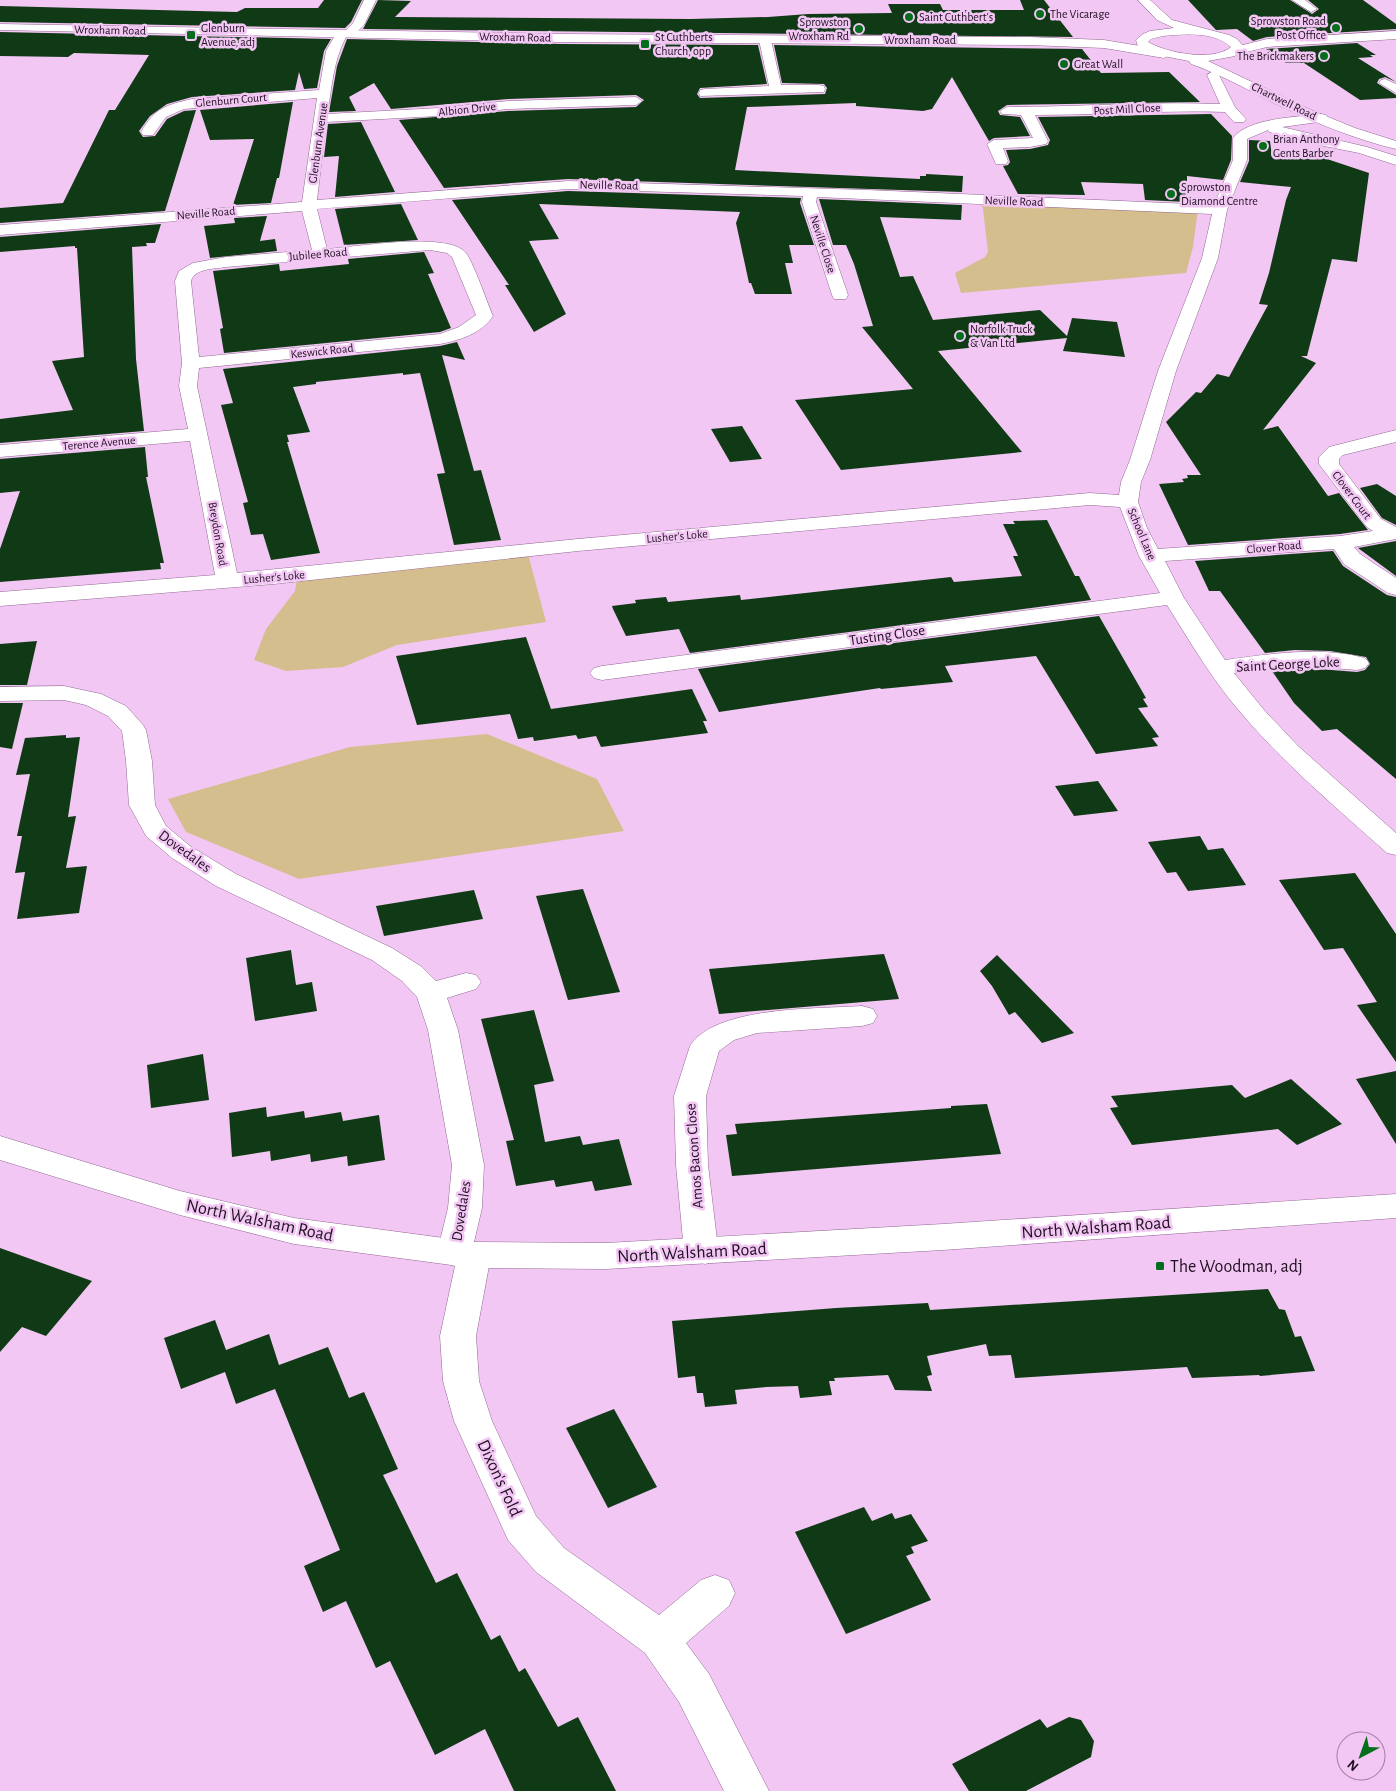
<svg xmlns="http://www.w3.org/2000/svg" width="1396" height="1791" font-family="'Alegreya Sans',sans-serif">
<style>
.green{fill:#d5be8d}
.building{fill:#103a15}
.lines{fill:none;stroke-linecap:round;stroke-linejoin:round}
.minor-casing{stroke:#906992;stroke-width:1}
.secondary-casing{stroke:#906992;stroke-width:1}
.primary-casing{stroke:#906992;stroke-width:1}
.trunk-casing{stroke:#906992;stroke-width:1}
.minor{fill:#fff;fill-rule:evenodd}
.secondary{fill:#fff;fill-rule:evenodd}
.primary{fill:#fff;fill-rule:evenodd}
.trunk{fill:#fff;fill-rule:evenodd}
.poi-dot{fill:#046e1d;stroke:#f3c7f4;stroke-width:2}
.labels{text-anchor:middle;stroke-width:5;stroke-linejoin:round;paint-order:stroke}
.far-poi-label{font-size:12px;fill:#1f1020;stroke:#f3c7f4;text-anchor:start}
.far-street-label{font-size:12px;fill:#1f1020;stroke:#f3c7f4}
.street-label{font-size:15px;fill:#1f1020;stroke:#f3c7f4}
.near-street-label{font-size:18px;fill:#1f1020;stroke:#f3c7f4}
.near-poi-label{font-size:18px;fill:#1f1020;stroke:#f3c7f4;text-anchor:start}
</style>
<rect width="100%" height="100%" fill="#f3c7f4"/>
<g class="green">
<polygon points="982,201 1198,209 1193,247 1186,273 961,293 955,273 985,257 988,252"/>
<polygon points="528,554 546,622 397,645 343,667 286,671 254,660 266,629 295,591 297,578"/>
<polygon points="487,734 597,779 624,831 299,879 186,832 168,799 350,747"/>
</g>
<g class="building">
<polygon points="324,0 362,0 351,22 345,28 0,22 0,6 237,12 245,8 318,8"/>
<polygon points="378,0 411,1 395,17 691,19 768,17 808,14 892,13 888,4 940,4 943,10 1024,10 1020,0 1044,0 1073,37 363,29"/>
<polygon points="1188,0 1290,0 1312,14 1319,9 1308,0 1363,0 1396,24 1396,29 1267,37 1253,41 1237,29 1216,30"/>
<polygon points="0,32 331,39 324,51 317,88 304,89 299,72 295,90 192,97 167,104 150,116 139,131 143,137 155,136 167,119 184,111 196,110 165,211 0,223 0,208 63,203 109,110 115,110 149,55 74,53 68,57 0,56"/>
<polygon points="347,39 561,44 758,45 767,84 700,88 697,94 700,98 825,94 827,88 824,84 782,83 774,45 1082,49 1101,73 1169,72 1200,102 1007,105 998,111 1000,115 1020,117 1030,136 994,138 989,141 952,77 932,109 923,111 856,106 856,103 747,107 735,170 920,179 920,176 926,176 926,174 963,176 962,192 568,179 444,188 399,120 508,111 636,107 644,100 636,95 508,99 391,109 374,83 349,97 356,111 329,112 337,66"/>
<polygon points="1357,43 1376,55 1370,55 1373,57 1358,58 1396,82 1385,77 1379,79 1377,83 1396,95 1396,98 1360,100 1304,63 1286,63 1266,49"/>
<polygon points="293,102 279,178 277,178 271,203 233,205 254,139 210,140 200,110"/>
<polygon points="1211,114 1232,136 1231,160 1223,180 1187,176 1187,202 1145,200 1143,184 1081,182 1085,195 1018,194 1003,166 1008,165 1010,162 1006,150 1030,149 1048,145 1050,140 1038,117"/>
<polygon points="361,122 395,192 335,197 339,156 324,157 328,124"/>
<polygon points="1249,140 1270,141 1272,157 1300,150 1369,173 1357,262 1332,259 1307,356 1301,356 1316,363 1263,430 1278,426 1328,496 1339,493 1368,530 1340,534 1188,545 1159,484 1184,482 1182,479 1188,478 1187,475 1201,475 1166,422 1196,392 1201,393 1217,374 1229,377 1268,305 1259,304 1269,273 1286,200 1291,187 1240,182 1249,161"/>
<polygon points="568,191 801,198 800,203 814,245 789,245 793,263 785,263 792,294 755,294 751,283 749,283 736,223 740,212 539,204 559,239 529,241 566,314 534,332 505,285 509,285 452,200"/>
<polygon points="819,199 962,205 961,220 880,217 900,277 913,276 933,320 1040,310 1067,336 1072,318 1117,322 1125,357 1063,351 1067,338 938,351 1022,452 841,470 795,400 913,389 862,327 873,326 854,264 846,245 833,245"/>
<polygon points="401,204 418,240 344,245 335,209"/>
<polygon points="267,216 260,241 275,239 277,251 210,258 204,226 235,223 234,218"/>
<polygon points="161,224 155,243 146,243 147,246 132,247 136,359 144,431 0,443 0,419 73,410 52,361 84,357 77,248 75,248 75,246 0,252 0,237"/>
<polygon points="424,252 434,273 428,274 451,328 440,332 224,353 220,329 223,328 213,271 279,264 280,271 349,264 348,259"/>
<polygon points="457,342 465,360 442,355 474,471 481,470 501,540 454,545 437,474 445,473 420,373 403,375 403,373 316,382 316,384 293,387 310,432 287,435 289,442 287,442 320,553 271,560 263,534 251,535 243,503 248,502 221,405 233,403 223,369 440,346"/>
<polygon points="742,426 762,459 730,462 711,429"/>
<polygon points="145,447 148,477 146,477 164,563 160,563 161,569 0,582 0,549 20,491 0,493 0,459"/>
<polygon points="1377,484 1396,496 1396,525 1382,518 1360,488"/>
<polygon points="1047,520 1075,576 1079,576 1091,600 690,653 679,629 626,636 613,609 612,606 636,603 635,600 666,597 668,602 740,595 741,600 951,577 954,582 1022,576 1013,556 1018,556 1003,524 1015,524 1013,521"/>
<polygon points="1396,541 1396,576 1358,548"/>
<polygon points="1333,551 1343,566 1387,595 1396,597 1396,779 1337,729 1322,731 1294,703 1272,671 1306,668 1357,672 1365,670 1370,664 1366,657 1330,651 1295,650 1265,653 1220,591 1209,591 1195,561"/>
<polygon points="1099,616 1146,698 1143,699 1148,707 1138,708 1159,737 1152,738 1158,746 1096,754 1036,656 945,666 953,682 881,689 880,688 719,712 698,669"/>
<polygon points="526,637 551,709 692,689 707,721 703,721 708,733 601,747 596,736 578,739 576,735 534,741 533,737 518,739 510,714 417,725 396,656"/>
<polygon points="37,641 27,685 0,685 0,644"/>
<polygon points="0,703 23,703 12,749 0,747"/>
<polygon points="66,735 66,738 80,737 68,817 76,816 66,868 87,866 79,913 17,919 25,872 15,873 22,836 17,836 30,774 16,775 25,738"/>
<polygon points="1098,781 1118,811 1074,816 1055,786"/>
<polygon points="1200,836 1208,850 1223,848 1246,885 1188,891 1176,872 1167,873 1148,842"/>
<polygon points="1355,873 1396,934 1396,1062 1357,1005 1377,1002 1343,948 1324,950 1279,880"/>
<polygon points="583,889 620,992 568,1000 536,896"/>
<polygon points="474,890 483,919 384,936 376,906"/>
<polygon points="291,950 296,985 312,982 317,1011 255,1021 246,958"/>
<polygon points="884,954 899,999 719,1014 709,969"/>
<polygon points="997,955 1019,977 1074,1033 1042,1043 1015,1012 1009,1015 992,986 980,971"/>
<polygon points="534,1010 554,1081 534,1085 545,1142 580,1136 583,1145 619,1139 632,1185 595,1191 592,1181 556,1187 554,1180 516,1186 506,1141 514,1140 481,1019"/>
<polygon points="203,1054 209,1100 151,1108 147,1065"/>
<polygon points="1396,1071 1396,1144 1356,1079"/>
<polygon points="1291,1079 1342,1124 1297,1145 1278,1129 1132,1145 1110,1108 1118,1107 1111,1096 1232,1085 1245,1098"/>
<polygon points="987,1104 1001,1154 732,1176 726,1135 737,1134 735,1124 951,1108 951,1106"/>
<polygon points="266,1107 267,1117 304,1111 305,1118 341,1112 343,1121 379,1115 385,1160 348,1166 347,1156 311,1162 310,1154 271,1161 270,1151 232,1157 229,1113"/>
<polygon points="0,1248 92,1281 46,1336 22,1327 0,1352"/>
<polygon points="1268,1289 1279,1309 1285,1310 1295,1337 1301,1336 1315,1371 1260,1376 1259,1375 1192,1378 1187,1367 1015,1378 1011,1355 989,1356 986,1344 927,1356 932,1375 927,1376 932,1391 895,1390 888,1375 834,1378 835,1381 829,1381 832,1395 800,1398 798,1386 766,1387 735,1390 737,1404 705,1407 703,1393 697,1393 695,1376 678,1378 672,1321 836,1308 928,1303 930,1310"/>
<polygon points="215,1320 226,1350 269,1334 279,1365 328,1347 349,1398 364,1392 398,1469 383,1475 436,1583 457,1573 491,1640 500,1635 519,1672 525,1668 558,1727 578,1717 616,1791 514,1791 485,1729 435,1755 390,1661 376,1668 346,1601 323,1612 304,1566 340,1550 275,1389 236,1404 225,1372 181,1389 164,1338"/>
<polygon points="614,1409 657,1487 608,1508 566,1428"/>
<polygon points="864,1507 872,1521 892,1513 895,1519 911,1514 928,1541 911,1547 914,1553 906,1556 931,1600 846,1634 795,1532"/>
<polygon points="1069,1717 1081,1720 1094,1741 1091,1757 1026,1791 969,1791 952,1764 1040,1719 1047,1728"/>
</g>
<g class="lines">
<g class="minor-casing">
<g id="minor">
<path d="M 364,0 L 376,0 L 364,25 L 353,36 L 346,37 C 333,61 332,88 327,114 L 439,108 L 508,101 L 636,97 L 642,101 L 636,105 L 508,109 L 439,116 L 326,122 L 317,200 L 568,181 L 867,190 L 1214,205 L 1233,160 L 1233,138 C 1248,118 1297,117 1321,114 L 1326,115 L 1328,118 L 1326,121 L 1282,127 L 1367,147 L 1396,156 L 1396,165 L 1359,153 L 1309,143 L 1269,132 L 1268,130 L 1247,139 L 1247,160 L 1227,210 L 1218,258 L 1176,371 L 1150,460 L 1141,482 L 1138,502 L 1147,528 L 1158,549 L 1340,536 L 1373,531 L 1367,527 L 1322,468 L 1319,464 L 1319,457 L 1329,447 L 1396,430 L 1396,442 L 1343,455 L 1339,459 L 1339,464 L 1381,519 L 1396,527 L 1396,539 L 1354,547 L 1360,554 L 1396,578 L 1396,595 L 1388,593 L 1344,564 L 1334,549 L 1165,561 L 1184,598 L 1225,660 C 1271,654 1319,646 1365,658 L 1369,663 L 1365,668 L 1357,670 L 1306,666 L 1234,673 L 1264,710 L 1298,746 L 1396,833 L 1396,855 L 1387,853 C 1339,810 1290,769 1248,721 C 1216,686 1192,645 1167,605 L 602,680 L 594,678 L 590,673 L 594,668 L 602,666 L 1160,593 L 1139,556 L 1120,507 L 1090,505 L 578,551 L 274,584 L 0,606 L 0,592 L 215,575 L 190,441 L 0,457 L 0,445 L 188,429 L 179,386 L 182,363 L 175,281 L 179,271 L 193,263 L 226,257 L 312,250 L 302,211 L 0,235 L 0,225 L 302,202 L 317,98 L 184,109 L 166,117 L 153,135 L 143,135 L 141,132 C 155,108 166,105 192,99 L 319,90 L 326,51 L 337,32 L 345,31 L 353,23 ZM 568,189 L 803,196 L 802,202 L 832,295 L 834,299 L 846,299 L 848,295 L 816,202 L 817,197 L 1212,214 L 1202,258 L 1158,371 L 1130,460 L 1121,482 L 1119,495 L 1090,493 L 578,539 L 237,573 L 197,386 L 199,368 L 440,344 C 460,340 481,334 493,316 C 486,300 475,266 466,253 C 449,231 355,247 327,249 L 317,209 ZM 430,250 L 447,253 L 452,257 L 476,315 L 459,327 L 440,334 L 199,357 L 191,281 C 195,268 215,269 226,267 Z"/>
<polygon points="1292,0 1305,0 1317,9 1311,12"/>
<polygon points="765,36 771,40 781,85 819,85 824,86 825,89 824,92 700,96 699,93 700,90 705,89 769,86 759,40"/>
<path d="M 1213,71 L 1219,75 L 1235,107 L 1246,119 L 1244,122 L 1234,122 L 1225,112 C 1162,110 1098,115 1035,115 L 1048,141 L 1046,144 L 1030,147 L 1003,148 L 1008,161 L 1006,164 L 996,164 L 987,144 L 994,140 L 1033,138 L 1021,115 L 1002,114 L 1000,111 L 1007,107 C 1078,107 1149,101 1220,104 L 1207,75 Z"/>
<polygon points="1385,79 1396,84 1396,93 1379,83 1381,80"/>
<polygon points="64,686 101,694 126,706 143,725 146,730 152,761 155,805 166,826 190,846 236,874 392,948 422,967 436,981 466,973 476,975 481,982 476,989 447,998 458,1030 484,1165 482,1208 474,1242 486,1246 491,1255 476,1336 479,1381 492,1421 536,1516 564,1548 659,1615 701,1580 715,1575 729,1580 735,1593 729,1606 686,1643 709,1674 769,1791 724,1791 679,1702 645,1653 536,1572 508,1540 454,1421 443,1381 440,1336 455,1266 442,1262 437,1253 448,1208 452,1165 428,1030 417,997 402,981 372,960 216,886 172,858 146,836 129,805 126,761 122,731 108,716 86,705 64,700 0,701 0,687"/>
<path d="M 862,1006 L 873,1009 L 877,1016 L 873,1023 L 862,1026 L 757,1033 L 734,1040 L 719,1051 L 706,1096 L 708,1165 L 717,1240 L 722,1251 L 717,1260 L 705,1264 L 693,1260 L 683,1240 L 676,1165 L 674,1096 L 690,1046 C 715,1006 818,1009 862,1006 Z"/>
</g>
</g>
<g class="secondary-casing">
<polygon id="secondary" points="0,1136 180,1191 294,1218 474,1242 606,1243 943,1224 1396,1194 1396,1218 943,1250 606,1269 474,1268 294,1244 180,1215 0,1160"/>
</g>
<g class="primary-casing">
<g id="primary">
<polygon points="0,24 561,34 1029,37 1104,40 1164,50 1170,54 1164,58 1104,48 1029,45 561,42 0,30"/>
<polygon points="1396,31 1396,39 1267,47 1235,55 1229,51 1231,48 1267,39"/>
</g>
</g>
<g class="trunk-casing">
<path id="trunk" d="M 1138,0 L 1150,0 L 1172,20 L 1229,35 L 1237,39 L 1244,47 L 1235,56 L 1208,61 L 1311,110 L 1355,128 L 1396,141 L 1396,149 C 1354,139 1313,122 1274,103 C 1246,89 1220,74 1191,64 L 1189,61 L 1158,55 L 1138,47 L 1136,40 L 1143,34 L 1150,31 L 1174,28 L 1157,20 ZM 1163,36 C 1184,34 1214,31 1231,47 C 1213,62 1167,53 1148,42 L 1151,39 Z"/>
</g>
<use href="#minor" class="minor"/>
<use href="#secondary" class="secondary"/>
<use href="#primary" class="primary"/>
<use href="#trunk" class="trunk"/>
</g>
<g class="poi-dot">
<circle cx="1040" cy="14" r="5"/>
<circle cx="909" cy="17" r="5"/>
<circle cx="1336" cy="28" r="5"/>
<circle cx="859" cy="29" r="5"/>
<rect x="186" y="30" width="10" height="10" rx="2.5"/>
<rect x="640" y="39" width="10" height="10" rx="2.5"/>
<circle cx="1324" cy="56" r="5"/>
<circle cx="1064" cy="64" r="5"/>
<circle cx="1263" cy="146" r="5"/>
<circle cx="1171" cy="194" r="5"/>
<circle cx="960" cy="336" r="5"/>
<rect x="1155" y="1261" width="10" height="10" rx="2.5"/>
</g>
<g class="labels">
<g class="far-poi-label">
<text x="1050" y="18">The Vicarage</text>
<text x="919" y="21">Saint Cuthbert's</text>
<text x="1326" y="25" text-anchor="end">Sprowston Road<tspan x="1326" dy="14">Post Office</tspan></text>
<text x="849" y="26" text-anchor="end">Sprowston<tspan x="849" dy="14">Wroxham Rd</tspan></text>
<text x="201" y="32">Glenburn<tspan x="201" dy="14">Avenue, adj</tspan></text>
<text x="655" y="41">St Cuthberts<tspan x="655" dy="14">Church, opp</tspan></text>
<text x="1314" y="60" text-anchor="end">The Brickmakers</text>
<text x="1074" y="68">Great Wall</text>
<text x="1273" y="143">Brian Anthony<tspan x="1273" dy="14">Gents Barber</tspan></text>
<text x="1181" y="191">Sprowston<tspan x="1181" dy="14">Diamond Centre</tspan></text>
<text x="970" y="333">Norfolk Truck<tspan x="970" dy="14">&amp; Van Ltd</tspan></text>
</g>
<g class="far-street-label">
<text transform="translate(110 30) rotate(1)" y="4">Wroxham Road</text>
<text transform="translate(515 37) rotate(1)" y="4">Wroxham Road</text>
<text x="920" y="44">Wroxham Road</text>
<text transform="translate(231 100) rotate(-5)" y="4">Glenburn Court</text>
<text transform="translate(1284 101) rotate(26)" y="4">Chartwell Road</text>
<text transform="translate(467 109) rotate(-6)" y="4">Albion Drive</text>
<text transform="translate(1127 109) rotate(-3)" y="4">Post Mill Close</text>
<text transform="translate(318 143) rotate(-82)" y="4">Glenburn Avenue</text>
<text transform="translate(609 185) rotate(1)" y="4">Neville Road</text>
<text transform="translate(1014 201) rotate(2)" y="4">Neville Road</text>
<text transform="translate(206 213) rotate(-5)" y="4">Neville Road</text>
<text transform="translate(823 244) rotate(72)" y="4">Neville Close</text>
<text transform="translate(318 254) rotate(-5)" y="4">Jubilee Road</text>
<text transform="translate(322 351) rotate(-6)" y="4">Keswick Road</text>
<text transform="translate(99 443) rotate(-5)" y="4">Terence Avenue</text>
<text transform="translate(1352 495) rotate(53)" y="4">Clover Court</text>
<text transform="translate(218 534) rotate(80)" y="4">Breydon Road</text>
<text transform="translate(1142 534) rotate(67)" y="4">School Lane</text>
<text transform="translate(677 536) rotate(-5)" y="4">Lusher's Loke</text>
<text transform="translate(1274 547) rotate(-5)" y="4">Clover Road</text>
<text transform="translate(274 577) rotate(-5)" y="4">Lusher's Loke</text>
</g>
<g class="street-label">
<text transform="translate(887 635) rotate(-8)" y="5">Tusting Close</text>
<text transform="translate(1288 664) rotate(-3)" y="5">Saint George Loke</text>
<text transform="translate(185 851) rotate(36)" y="5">Dovedales</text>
<text transform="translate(694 1156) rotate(-94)" y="5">Amos Bacon Close</text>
<text transform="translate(461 1211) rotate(-81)" y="5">Dovedales</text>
</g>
<g class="near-street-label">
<text transform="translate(260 1220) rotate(12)" y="6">North Walsham Road</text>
<text transform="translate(1096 1227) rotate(-4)" y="6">North Walsham Road</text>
<text transform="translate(692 1252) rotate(-3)" y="6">North Walsham Road</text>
<text transform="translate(500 1478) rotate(65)" y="6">Dixon's Fold</text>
</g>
<g class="near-poi-label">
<text x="1170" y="1272">The Woodman, adj</text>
</g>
</g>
<g transform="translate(1361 1756) rotate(221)"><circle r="24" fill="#f3c7f4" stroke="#9e7e9f"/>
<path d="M0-4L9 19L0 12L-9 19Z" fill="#046e1d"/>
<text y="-8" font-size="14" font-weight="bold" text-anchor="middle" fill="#1f1020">N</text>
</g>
</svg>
